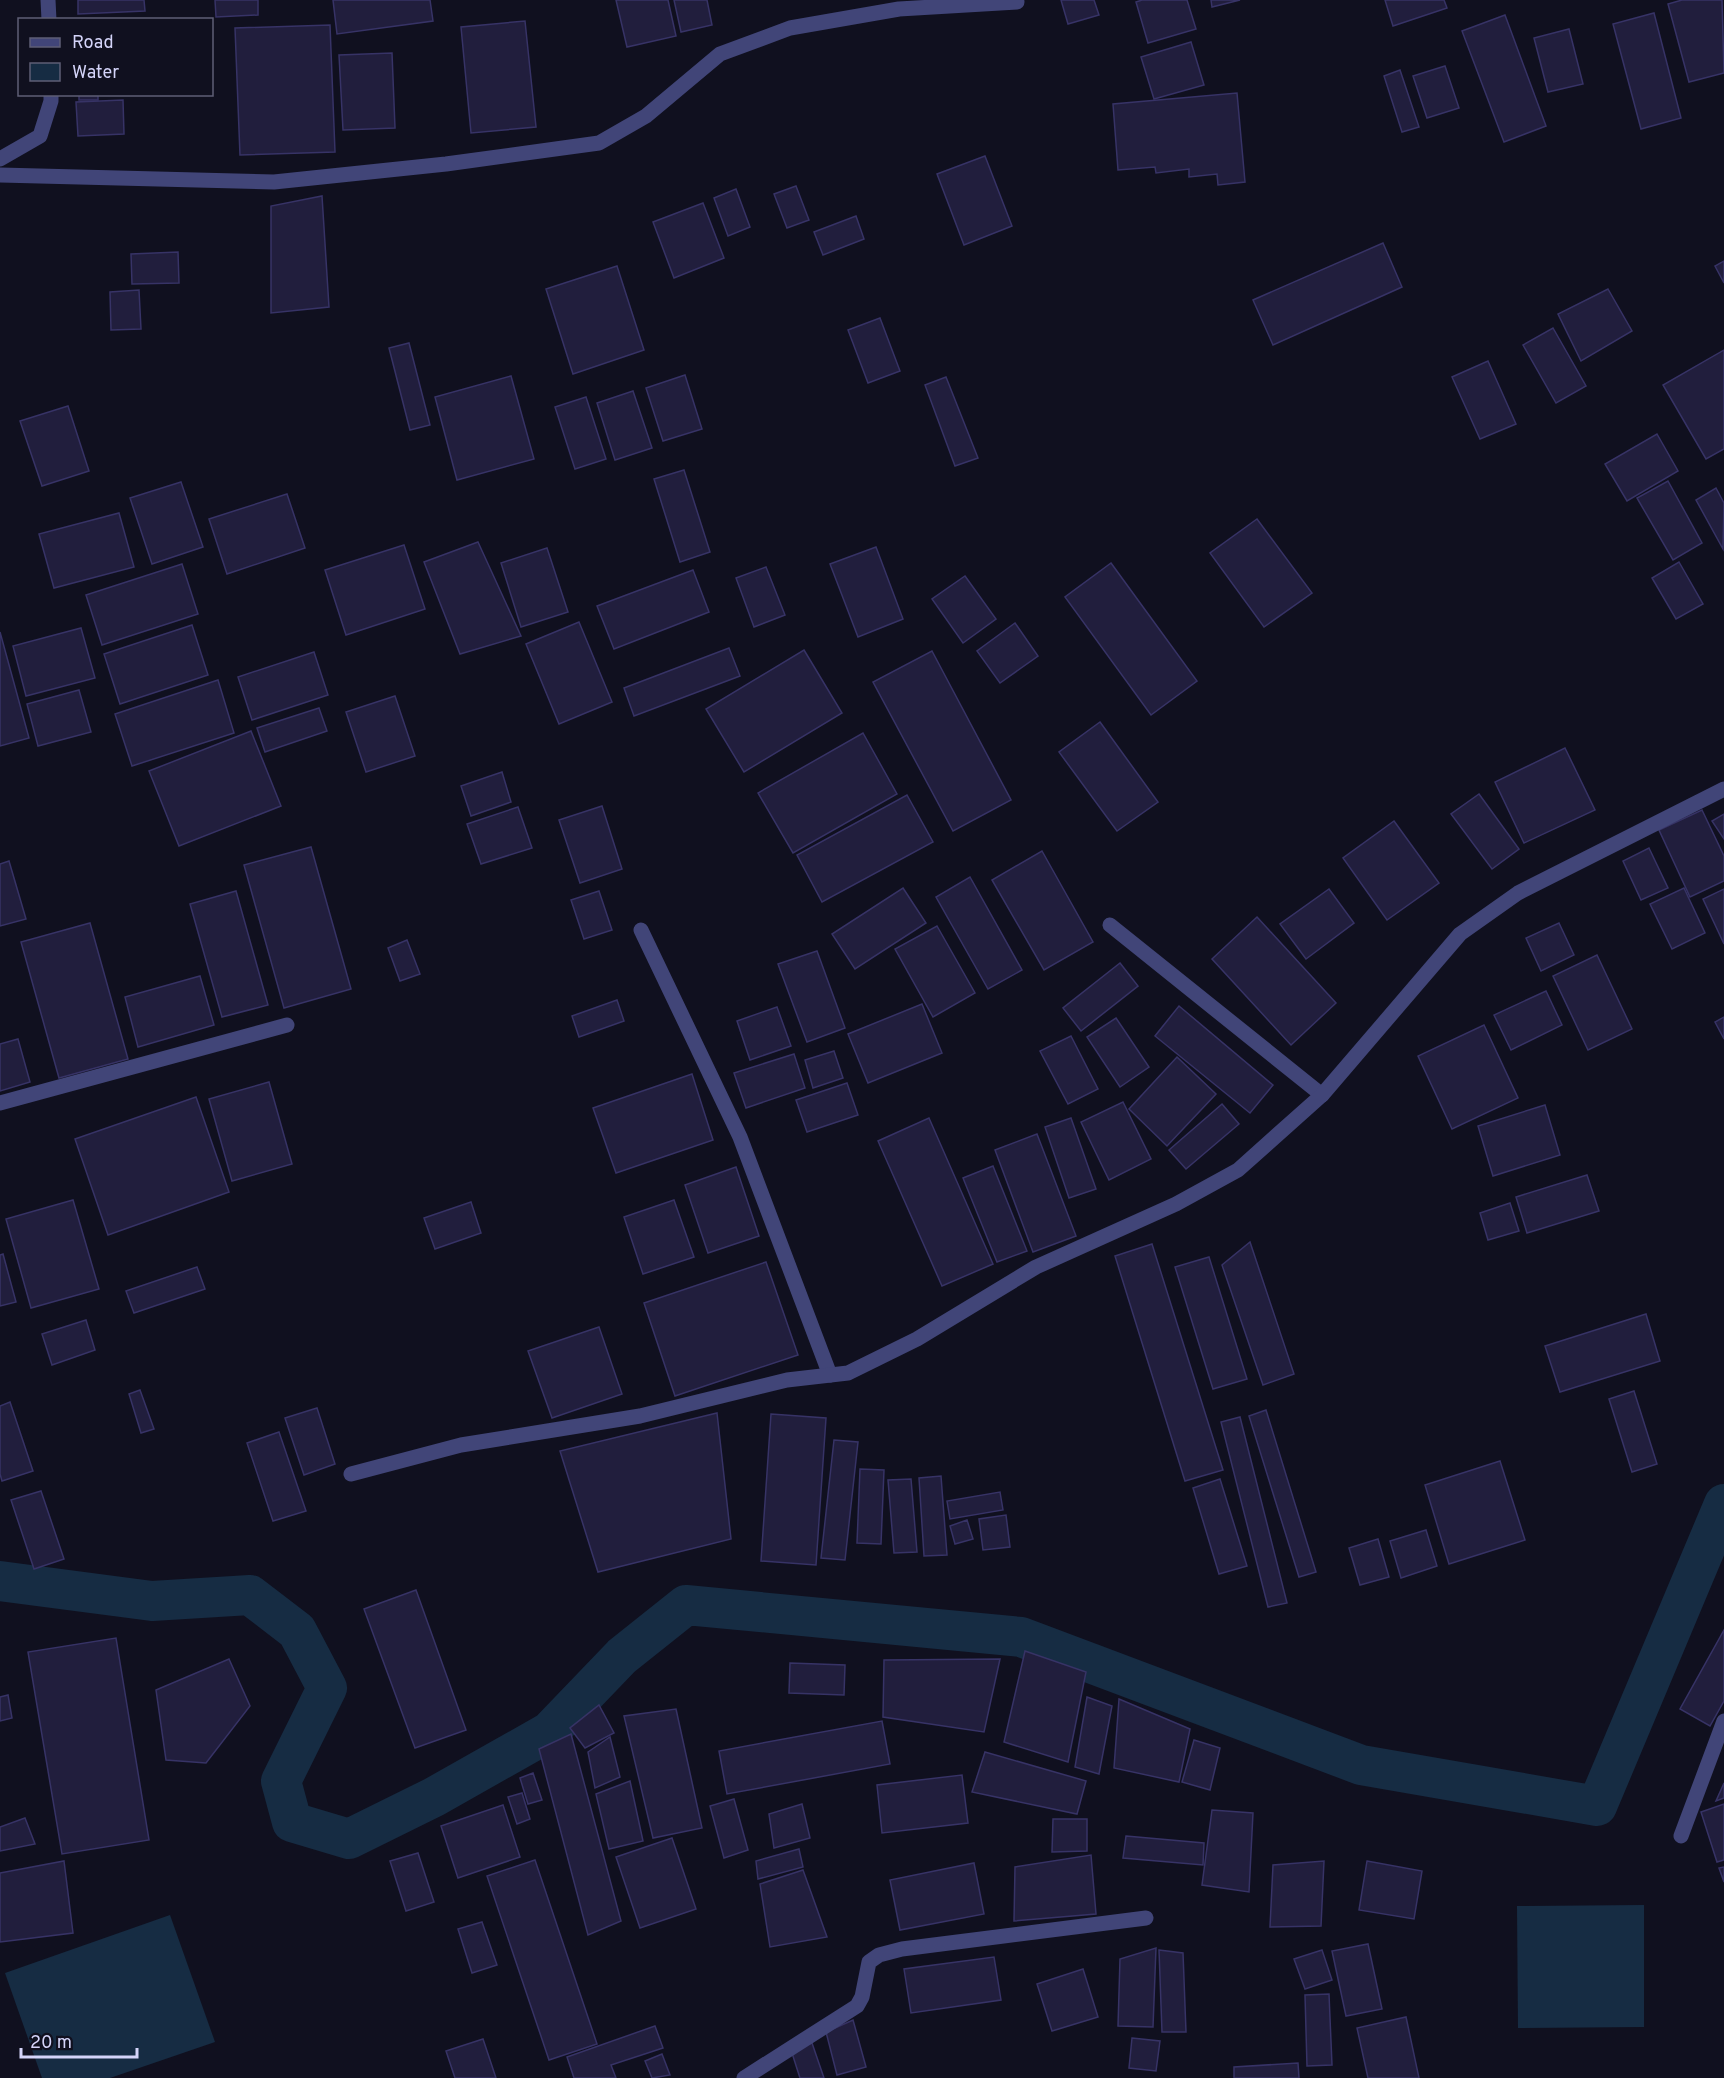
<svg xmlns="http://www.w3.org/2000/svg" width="1724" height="2078" font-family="Overpass,sans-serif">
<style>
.water{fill:#162c43}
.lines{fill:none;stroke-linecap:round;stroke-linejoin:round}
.canal{stroke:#162c43;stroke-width:40}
.building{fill:#211e3d;stroke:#373366;stroke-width:1.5}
.minor{stroke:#414578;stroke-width:15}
</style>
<rect width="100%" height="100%" fill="#10101f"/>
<g class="water">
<polygon points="1644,1905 1644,2027 1518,2028 1517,1906"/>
<polygon points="170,1915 215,2042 110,2078 42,2078 5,1973"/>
</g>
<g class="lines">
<polyline class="canal" points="0,1581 152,1601 250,1595 297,1631 327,1688 281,1781 292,1822 349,1839 434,1797 549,1732 622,1656 686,1605 1021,1637 1361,1765 1597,1806 1724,1504"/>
</g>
<g class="building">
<polygon points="78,0 144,0 145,11 78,14"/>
<polygon points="215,0 258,0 258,15 216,17"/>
<polygon points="333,0 430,0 433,21 337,34"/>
<polygon points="616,0 668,0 676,36 627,47"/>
<polygon points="674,0 707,0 712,25 681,32"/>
<polygon points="1061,0 1094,0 1099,15 1068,24"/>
<polygon points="1142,0 1187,0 1196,29 1148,43 1136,2"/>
<polygon points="1211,0 1240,0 1212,7"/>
<polygon points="1385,0 1444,0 1447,8 1393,26"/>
<polygon points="1682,0 1722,0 1724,73 1689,82 1668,4"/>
<polygon points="1654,13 1681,118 1641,129 1613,24"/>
<polygon points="1505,15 1546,126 1504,142 1462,31"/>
<polygon points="525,21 536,127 471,133 461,27"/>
<polygon points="330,25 335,152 240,155 235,28"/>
<polygon points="1569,29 1583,84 1548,92 1534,38"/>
<polygon points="1191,42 1204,85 1154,99 1141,57"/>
<polygon points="392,53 395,128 343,130 339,55"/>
<polygon points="1445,66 1459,108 1427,118 1413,76"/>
<polygon points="1400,70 1419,127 1402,132 1384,76"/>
<polygon points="1237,93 1245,182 1218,185 1217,174 1189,177 1189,169 1156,173 1155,167 1118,170 1113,104"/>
<rect x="79" y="94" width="19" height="6"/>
<polygon points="123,100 124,134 78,136 76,102"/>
<polygon points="985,156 1012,226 964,245 937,174"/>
<polygon points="796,186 809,220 787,228 774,194"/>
<polygon points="736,189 750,227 728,236 714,198"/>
<polygon points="322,196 329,307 271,313 271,206"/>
<polygon points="703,203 724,258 674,278 653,222"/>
<polygon points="856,216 864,239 823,255 814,232"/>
<polygon points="1383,243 1402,287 1273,345 1253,300"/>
<polygon points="178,252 179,283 132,284 131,254"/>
<polygon points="1724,261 1724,283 1715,266"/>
<polygon points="617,266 644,350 573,374 546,289"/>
<polygon points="1608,289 1632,331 1581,361 1558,314"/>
<polygon points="139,290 141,329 111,330 110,292"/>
<polygon points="880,318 900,371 868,383 848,330"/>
<polygon points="1553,328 1586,386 1556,403 1523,345"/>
<polygon points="409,343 430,425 410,430 389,348"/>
<polygon points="1724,350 1724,449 1706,459 1663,385"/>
<polygon points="1488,361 1516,424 1480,439 1452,377"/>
<polygon points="685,375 702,429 663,441 646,388"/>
<polygon points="511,376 534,459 457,480 435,397"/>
<polygon points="946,377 978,458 955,466 925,385"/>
<polygon points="633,391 652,448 615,460 597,403"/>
<polygon points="586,397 606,459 575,469 555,407"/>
<polygon points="68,406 89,471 42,486 20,421"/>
<polygon points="1657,434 1678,471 1627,501 1605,464"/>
<polygon points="684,470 710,552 680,562 654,479"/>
<polygon points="1668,481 1702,543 1673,560 1637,498"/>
<polygon points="181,482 203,547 152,564 130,498"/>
<polygon points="1716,488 1724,503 1723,549 1696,500"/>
<polygon points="287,494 305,548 227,574 209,519"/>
<polygon points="119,513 134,567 54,588 39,534"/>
<polygon points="1257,519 1312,593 1264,627 1210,553"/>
<polygon points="478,542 521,636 460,654 424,562"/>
<polygon points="404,545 425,609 346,635 325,570"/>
<polygon points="876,547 903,619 858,637 830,564"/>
<polygon points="547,548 568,612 521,627 501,563"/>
<polygon points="1679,562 1703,604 1676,619 1652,578"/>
<polygon points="1111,563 1197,681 1151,715 1065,597"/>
<polygon points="182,564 198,614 102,645 86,595"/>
<polygon points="766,567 785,615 754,627 736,578"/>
<polygon points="693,570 709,612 614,649 597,606"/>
<polygon points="965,576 996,619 963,643 932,599"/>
<polygon points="579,622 612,702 559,724 526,644"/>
<polygon points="1015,623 1038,656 1000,683 977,651"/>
<polygon points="192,625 208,675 120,704 104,654"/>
<polygon points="81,628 95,678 26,696 13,646"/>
<polygon points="0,632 29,738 0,746"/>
<polygon points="729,648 740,676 634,716 624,688"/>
<polygon points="804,650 842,713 744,772 706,709"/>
<polygon points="932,651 1011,800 953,831 873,682"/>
<polygon points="314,652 328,695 252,720 238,677"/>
<polygon points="218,680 234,733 132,766 115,714"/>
<polygon points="79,690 91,732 38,746 27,704"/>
<polygon points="395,696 415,756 366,772 346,712"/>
<polygon points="319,708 327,731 265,752 257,728"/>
<polygon points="1100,722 1158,802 1117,831 1059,752"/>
<polygon points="251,731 281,806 179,846 149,771"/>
<polygon points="863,733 897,794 793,853 758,793"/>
<polygon points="1565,748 1595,810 1524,843 1495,782"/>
<polygon points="502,772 511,802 471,816 461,786"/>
<polygon points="1479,794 1519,849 1492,869 1451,814"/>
<polygon points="907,795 933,842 822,902 797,855"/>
<polygon points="602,806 622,869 580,883 559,820"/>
<polygon points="518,807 532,848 481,864 467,824"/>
<polygon points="1702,810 1724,856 1724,881 1690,897 1659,830"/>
<polygon points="1724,814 1724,839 1712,821"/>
<polygon points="1394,821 1439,883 1387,920 1343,858"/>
<polygon points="311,847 351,989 284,1008 244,865"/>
<polygon points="1649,848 1668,888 1641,900 1623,861"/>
<polygon points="1042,851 1093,942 1044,970 992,880"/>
<polygon points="9,861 26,919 0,926 0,864"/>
<polygon points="970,877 1022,970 988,989 936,897"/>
<polygon points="903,888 926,923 855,969 832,934"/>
<polygon points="1684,888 1705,933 1672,949 1650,904"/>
<polygon points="1329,889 1354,923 1306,959 1280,924"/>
<polygon points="1724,889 1724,944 1703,899"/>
<polygon points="236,891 268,1005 222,1017 190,904"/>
<polygon points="599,891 612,930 584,939 571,900"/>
<polygon points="1257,917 1336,1003 1291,1045 1212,959"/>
<polygon points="90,923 128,1059 59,1078 21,942"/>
<polygon points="1559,923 1574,955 1541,971 1526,938"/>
<polygon points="937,926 975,993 933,1017 895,949"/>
<polygon points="407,940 420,974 400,981 388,948"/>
<polygon points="817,951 845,1028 807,1042 778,964"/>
<polygon points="1597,955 1632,1029 1588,1050 1553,976"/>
<polygon points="1120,963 1138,986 1081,1031 1063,1008"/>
<polygon points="200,976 214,1025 138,1047 125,997"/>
<polygon points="1546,991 1562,1025 1511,1050 1494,1015"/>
<polygon points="617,1000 624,1021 579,1037 572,1016"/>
<polygon points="922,1004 942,1053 868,1083 848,1034"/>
<polygon points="1179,1006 1273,1085 1250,1113 1155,1036"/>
<polygon points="777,1007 791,1046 750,1060 737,1021"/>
<polygon points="1724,1017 1724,1039 1715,1022"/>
<polygon points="1116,1018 1149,1067 1120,1087 1087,1037"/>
<polygon points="1484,1025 1518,1098 1452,1129 1418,1056"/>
<polygon points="1071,1036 1098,1089 1068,1104 1040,1051"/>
<polygon points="18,1039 30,1082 0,1091 0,1044"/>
<polygon points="834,1051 843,1078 813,1088 805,1060"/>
<polygon points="794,1054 805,1088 746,1108 734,1073"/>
<polygon points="1177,1057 1216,1094 1167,1146 1129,1109"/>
<polygon points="692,1074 713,1140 616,1173 593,1108"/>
<polygon points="269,1082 292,1164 232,1181 209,1099"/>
<polygon points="847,1083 858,1115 807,1132 796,1100"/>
<polygon points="196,1097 229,1192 108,1235 75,1139"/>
<polygon points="1123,1102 1151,1159 1109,1180 1081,1122"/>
<polygon points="1222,1104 1239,1124 1186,1169 1169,1150"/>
<polygon points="1545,1105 1560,1155 1493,1176 1478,1126"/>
<polygon points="929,1118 993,1264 942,1286 878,1141"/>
<polygon points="1071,1118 1096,1189 1069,1198 1045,1127"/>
<polygon points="1037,1134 1076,1236 1033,1252 995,1150"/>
<polygon points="993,1166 1027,1251 997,1262 963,1178"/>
<polygon points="736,1167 759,1236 708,1253 685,1185"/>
<polygon points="1587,1175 1599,1211 1527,1233 1516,1197"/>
<polygon points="73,1200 99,1289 31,1308 6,1219"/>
<polygon points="674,1200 694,1257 643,1274 624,1217"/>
<polygon points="471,1202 481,1233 435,1249 424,1218"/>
<polygon points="1510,1203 1519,1231 1488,1240 1480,1213"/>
<polygon points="1250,1242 1294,1374 1263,1385 1222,1265"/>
<polygon points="1152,1244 1223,1470 1185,1481 1115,1256"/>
<polygon points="3,1254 16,1302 0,1306 0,1255"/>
<polygon points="1209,1257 1247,1379 1213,1389 1175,1267"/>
<polygon points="766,1262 798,1355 675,1396 644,1303"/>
<polygon points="197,1267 205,1289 134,1313 126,1291"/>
<polygon points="1646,1314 1660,1361 1560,1392 1545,1346"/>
<polygon points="86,1320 95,1350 52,1365 42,1334"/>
<polygon points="599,1327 622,1394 552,1418 528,1351"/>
<polygon points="140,1390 154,1429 141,1433 129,1394"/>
<polygon points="1634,1391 1657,1464 1632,1472 1609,1399"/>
<polygon points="10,1402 33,1471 2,1481 0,1474 0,1406"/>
<polygon points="317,1408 335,1464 304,1475 285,1418"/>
<polygon points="1266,1410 1316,1572 1299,1577 1249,1416"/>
<polygon points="717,1413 731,1539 598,1572 560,1451"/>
<polygon points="771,1414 826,1418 816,1565 761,1561"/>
<polygon points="1240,1417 1287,1603 1268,1607 1221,1422"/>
<polygon points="279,1432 306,1511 273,1521 247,1443"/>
<polygon points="834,1440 858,1442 845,1560 821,1558"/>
<polygon points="1500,1461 1525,1540 1449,1564 1425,1485"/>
<polygon points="860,1469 884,1470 881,1544 857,1543"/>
<polygon points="941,1476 947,1555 924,1556 919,1478"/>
<polygon points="911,1479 917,1552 894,1553 888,1480"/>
<polygon points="1220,1479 1247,1566 1219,1574 1193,1488"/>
<polygon points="41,1491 64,1559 34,1569 11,1500"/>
<polygon points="1000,1492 1003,1510 950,1519 947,1501"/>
<polygon points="1006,1515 1010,1547 983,1550 979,1519"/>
<polygon points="967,1520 973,1539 955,1544 950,1526"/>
<polygon points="1426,1530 1437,1566 1401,1578 1390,1541"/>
<polygon points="1378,1539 1389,1577 1360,1585 1349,1548"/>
<polygon points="416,1590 466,1730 415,1748 364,1609"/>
<polygon points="1724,1630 1724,1701 1710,1726 1680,1709"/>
<polygon points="116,1638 149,1840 62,1854 28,1652"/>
<polygon points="1025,1651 1086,1672 1068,1762 1004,1742"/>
<polygon points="229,1659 250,1706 206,1763 166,1760 156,1690"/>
<polygon points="1000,1659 984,1732 883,1717 884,1660"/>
<polygon points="790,1663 845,1665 844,1695 789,1693"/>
<polygon points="8,1695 12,1718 0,1721 0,1697"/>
<polygon points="1087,1697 1112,1706 1099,1774 1075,1767"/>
<polygon points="1119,1699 1190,1729 1179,1782 1114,1768"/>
<polygon points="599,1705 614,1733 585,1748 570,1728"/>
<polygon points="676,1709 702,1828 653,1838 624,1716"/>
<polygon points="882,1721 890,1764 727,1794 719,1751"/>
<polygon points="571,1734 621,1921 588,1935 539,1749"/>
<polygon points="610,1737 620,1777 595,1788 588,1752"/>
<polygon points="1194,1740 1220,1748 1210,1790 1182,1782"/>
<polygon points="985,1752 1086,1781 1077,1814 972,1792"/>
<polygon points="533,1773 542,1800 528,1804 520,1778"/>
<polygon points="962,1775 968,1823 882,1833 877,1785"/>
<polygon points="630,1781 643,1841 609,1849 596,1794"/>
<polygon points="1724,1783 1724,1798 1716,1801"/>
<polygon points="522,1793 530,1819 517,1824 508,1797"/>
<polygon points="734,1799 748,1850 724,1858 710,1806"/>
<polygon points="802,1804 810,1838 774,1848 769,1814"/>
<polygon points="1724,1804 1724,1860 1717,1862 1701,1812"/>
<polygon points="503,1805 520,1857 458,1878 441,1826"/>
<polygon points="1212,1810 1253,1813 1249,1892 1202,1885"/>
<polygon points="25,1818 35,1844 0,1851 0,1827"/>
<polygon points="1053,1819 1087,1819 1087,1851 1052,1852"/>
<polygon points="1126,1836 1204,1843 1203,1865 1123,1858"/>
<polygon points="672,1838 696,1909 640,1928 616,1857"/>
<polygon points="799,1849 803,1867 758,1879 756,1861"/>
<polygon points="418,1853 434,1902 406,1911 390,1861"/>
<polygon points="1091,1855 1096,1914 1014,1921 1015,1867"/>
<polygon points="535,1860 597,2044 549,2060 487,1876"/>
<polygon points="64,1861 73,1933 0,1942 0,1873"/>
<polygon points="1324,1861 1321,1926 1270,1927 1273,1865"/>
<polygon points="1367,1861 1422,1871 1414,1919 1359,1910"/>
<polygon points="974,1863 984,1914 900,1930 890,1880"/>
<polygon points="1724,1867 1724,1882 1719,1868"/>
<polygon points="803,1870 827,1937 770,1947 760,1884"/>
<polygon points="482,1922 497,1965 472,1973 458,1929"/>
<polygon points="1368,1944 1382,2009 1346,2016 1332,1951"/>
<polygon points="1156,1948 1153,2027 1118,2026 1120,1959"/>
<polygon points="1159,1950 1183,1953 1186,2032 1162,2032"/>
<polygon points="1322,1950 1332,1980 1305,1989 1294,1959"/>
<polygon points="994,1957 1001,2000 911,2013 904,1969"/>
<polygon points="1083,1969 1098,2017 1052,2031 1037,1984"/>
<polygon points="1329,1994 1332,2065 1307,2066 1305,1995"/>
<polygon points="1406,2017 1419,2078 1368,2078 1357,2028"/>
<polygon points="853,2020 866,2067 837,2075 826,2032"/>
<polygon points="655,2026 663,2048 611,2065 616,2078 574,2078 567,2057"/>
<polygon points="1132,2038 1160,2041 1156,2071 1129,2068"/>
<polygon points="483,2039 496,2078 455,2078 446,2051"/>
<polygon points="812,2043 824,2078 800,2078 791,2050"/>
<polygon points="662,2054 670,2075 652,2078 645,2061"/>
<polygon points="1298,2063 1299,2078 1234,2078 1234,2067"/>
</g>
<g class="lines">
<g class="minor">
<polyline points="48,0 49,20"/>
<polyline points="0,159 40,136 51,101 51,94"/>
<polyline points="0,175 274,182 446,164 599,143 646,116 720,54 790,28 899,9 1017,2"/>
<polyline points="1110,925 1322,1095"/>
<polyline points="641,930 740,1137 830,1375"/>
<polyline points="0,1103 287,1025"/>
<polyline points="351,1474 461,1445 640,1416 787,1380 848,1373 917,1339 1036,1267 1176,1204 1238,1170 1322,1095 1460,934 1518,893 1724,789"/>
<polyline points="1681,1836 1724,1721"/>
<polyline points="744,2078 857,2006 862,1997 869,1962 879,1955 902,1949 1146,1918"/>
</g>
</g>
<rect x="18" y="18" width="195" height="78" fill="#10101f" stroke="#5e5e76" stroke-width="1.5"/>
<rect x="30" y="38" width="30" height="9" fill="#414578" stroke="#5e5e76" stroke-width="1.5"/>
<text x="72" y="48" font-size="18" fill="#d4d4f9">Road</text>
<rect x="30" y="63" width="30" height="18" fill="#162c43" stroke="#5e5e76" stroke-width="1.5"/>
<text x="72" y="78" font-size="18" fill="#d4d4f9">Water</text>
<path d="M21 2048v9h116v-9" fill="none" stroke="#d4d4f9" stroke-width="3"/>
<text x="30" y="2048" font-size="18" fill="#d4d4f9" stroke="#10101f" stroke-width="4.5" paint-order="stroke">20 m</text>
</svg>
